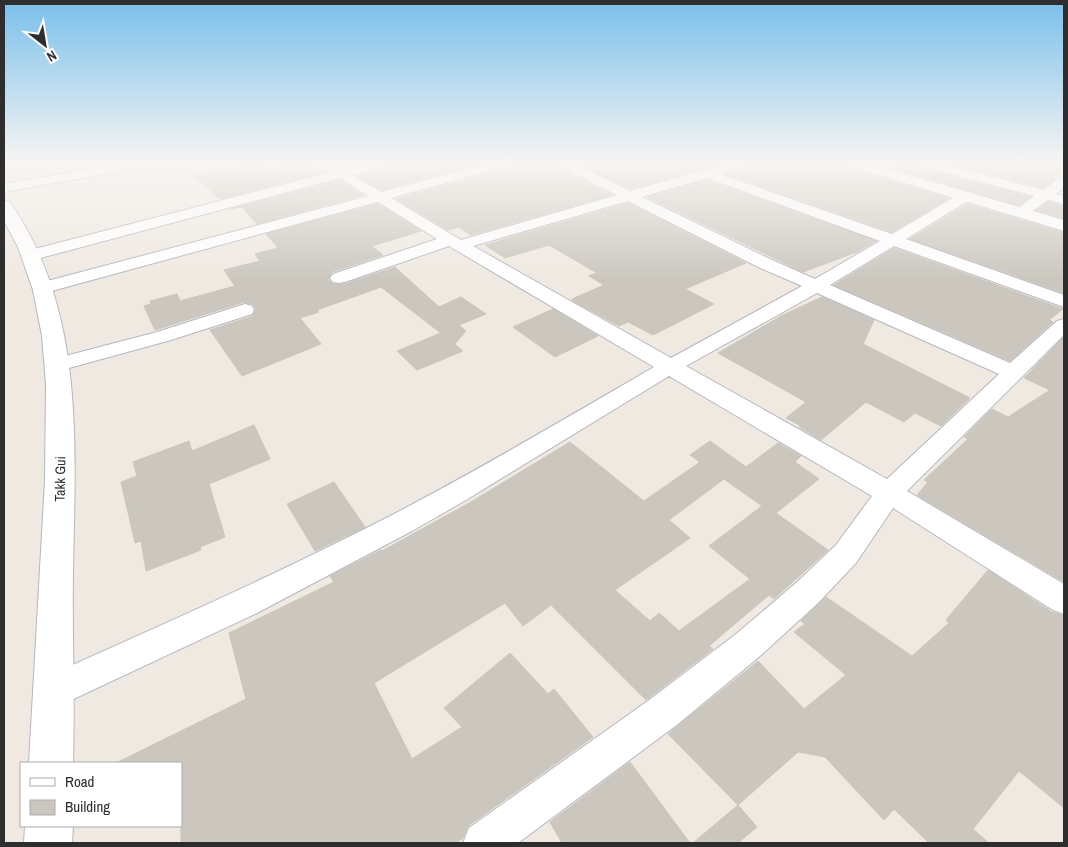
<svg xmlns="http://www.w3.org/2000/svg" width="1068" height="847" font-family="'Archivo Narrow',sans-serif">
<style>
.building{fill:#cbc7bf;stroke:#cbc5ba;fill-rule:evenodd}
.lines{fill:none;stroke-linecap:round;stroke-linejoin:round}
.street-casing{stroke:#b4b7c1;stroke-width:2}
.secondary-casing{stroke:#b4b7c1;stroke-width:2}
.street{fill:#fff;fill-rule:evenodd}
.secondary{fill:#fff;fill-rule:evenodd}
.labels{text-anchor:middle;stroke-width:5;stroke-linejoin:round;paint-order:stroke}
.street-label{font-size:14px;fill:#2e2e2e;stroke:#fff}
</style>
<rect width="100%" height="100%" fill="#efe9e1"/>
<g class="building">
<polygon points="262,162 269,169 307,162 321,173 220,199 194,176"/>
<polygon points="397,162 488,162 381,190 358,176 390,167"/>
<polygon points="516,162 553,162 556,167 612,195 471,235 459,227 448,230 396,199 512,167"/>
<polygon points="575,162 727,162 630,189"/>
<polygon points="754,162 841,162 844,167 949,198 892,232 726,174 751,167"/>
<polygon points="902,162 914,162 918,167 1030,197 1019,205 894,169"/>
<polygon points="943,162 1064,162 1064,167 1056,171 1063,173 1052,178 1055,179 1043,188"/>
<polygon points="340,180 363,195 257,224 242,207 231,209"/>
<polygon points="707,180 876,241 857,252 803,272 647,197"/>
<polygon points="1048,202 1064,206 1064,218 1037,210"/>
<polygon points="628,203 746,263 685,289 714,304 653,335 628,322 619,326 573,301 572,299 604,285 589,276 597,273 549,245 505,258 485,245"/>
<polygon points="378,204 421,231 372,246 383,255 332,272 328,279 333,284 345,284 395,267 439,307 461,297 486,314 459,325 466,331 455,344 381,287 317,310 319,312 300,318 321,344 242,376 210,330 253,316 256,309 253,304 244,302 155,330 144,306 151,304 150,301 177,294 180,301 235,286 224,270 260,261 255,254 278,248 266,234"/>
<polygon points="967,204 1064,233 1064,293 910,239"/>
<polygon points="894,248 1063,309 1049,320 1053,322 1010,361 834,285"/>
<polygon points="822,297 874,320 863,344 970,398 941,426 915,413 904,422 866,402 821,440 799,427 801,426 786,418 806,402 718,353 781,316"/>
<polygon points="553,309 598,336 555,357 513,327"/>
<polygon points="441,333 463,351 417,370 397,351"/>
<polygon points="1064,337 1064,582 917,495 928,482 924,480 968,439 964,437 992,409 1008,417 1050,390 1024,378"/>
<polygon points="254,425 270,459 209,484 225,537 200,547 201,550 146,571 141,541 135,543 121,482 137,476 133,462 189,441 192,451"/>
<path d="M 710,441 L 746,467 L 778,443 L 801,456 L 795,462 L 819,479 L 776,513 L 828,550 L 774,599 L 769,595 L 709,646 L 713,649 L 646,700 L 551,605 L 523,626 L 505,603 L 374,683 L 412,759 L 462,727 L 444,708 L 510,653 L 548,694 L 554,689 L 593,737 L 468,826 L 463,838 L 455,843 L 181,843 L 181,763 L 116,763 L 246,699 L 229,633 L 334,582 L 330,576 L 381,550 L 382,551 L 471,502 L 570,442 L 644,501 L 700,462 L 690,455 ZM 724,479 L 762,506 L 709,546 L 750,579 L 679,631 L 659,613 L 650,621 L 615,590 L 690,538 L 669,520 Z"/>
<polygon points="334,482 365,527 315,551 287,504"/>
<polygon points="988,570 1052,612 1064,616 1064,808 1019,771 973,829 989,843 929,843 894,809 884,820 825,757 798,752 738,805 668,734 758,661 804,709 846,675 794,632 805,624 801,621 826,597 912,656 949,623 946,620"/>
<polygon points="630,762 690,843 562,843 550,822"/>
<polygon points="738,805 757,827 738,843 693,843"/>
</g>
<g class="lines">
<g class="street-casing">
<g id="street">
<polygon points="130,162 156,162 150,166 4,192 4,184"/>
<path d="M 317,162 L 332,162 L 344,169 L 372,162 L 392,162 L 390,165 L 353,175 L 381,192 L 494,162 L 514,162 L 512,165 L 391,198 L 461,240 L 617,195 L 557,165 L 555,162 L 571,162 L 630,191 L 733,162 L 752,162 L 750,165 L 720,174 L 892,234 L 961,193 L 971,193 L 973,196 L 971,199 L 906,239 L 1064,295 L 1064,307 L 894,246 L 830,285 L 1010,363 L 1057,321 L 1064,319 L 1064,335 L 907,491 L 1064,584 L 1064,614 L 1053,610 L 893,508 L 856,563 L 818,603 L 760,656 L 678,724 L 518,843 L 463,843 L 469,828 L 652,698 L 736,634 L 796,583 L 836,545 L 872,496 L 669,376 L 466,500 L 412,531 L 257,613 L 65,703 L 53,708 L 41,703 L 35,691 L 41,679 C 160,626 278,574 394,514 C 482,468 568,417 654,367 L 449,246 L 345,282 L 339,283 L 333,282 L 330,278 L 333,274 L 437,239 L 378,202 L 48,292 L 42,293 L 36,292 L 33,288 L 36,284 L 368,196 L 340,178 L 33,260 L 27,259 L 25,255 L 27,251 L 331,172 ZM 707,178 L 880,241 L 815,279 L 770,259 L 642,197 ZM 628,201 L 758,267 L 802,286 L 671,358 L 473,246 ZM 817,293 L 999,374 L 887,479 L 686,366 Z"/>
<polygon points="885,162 900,162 885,173 875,173 874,170"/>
<polygon points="916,162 936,162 1043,190 1059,178 1064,177 1064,187 1056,194 1064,196 1064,204 1048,200 1026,216 1016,216 1014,213 1016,210 1034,196 918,165"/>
<polygon points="245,304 252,306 254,310 252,314 171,340 58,371 50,370 47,365 50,360 157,332"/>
</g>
</g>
<g class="secondary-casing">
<g id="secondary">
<polygon points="843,162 865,162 1064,220 1064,231 845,165"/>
<path d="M 4,201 L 10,202 C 86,313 75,445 73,573 C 72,637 75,700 73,763 L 29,763 L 45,480 L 46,384 L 42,336 L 33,290 L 18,247 L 4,221 Z"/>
<polygon points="25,826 73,826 72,843 24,843"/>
</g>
</g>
<use href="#street" class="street"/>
<use href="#secondary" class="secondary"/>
</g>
<linearGradient id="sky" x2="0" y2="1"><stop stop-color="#7abfeb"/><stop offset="0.58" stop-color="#f8f5f2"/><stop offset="1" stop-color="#f8f5f2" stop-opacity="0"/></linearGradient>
<rect width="1068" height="280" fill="url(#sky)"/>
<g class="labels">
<g class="street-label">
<text transform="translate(60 479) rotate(-89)" y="5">Takk Gui</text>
</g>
</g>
<rect width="1068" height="847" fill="none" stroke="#2e2e2e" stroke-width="10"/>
<rect x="20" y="762" width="162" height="65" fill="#ffffff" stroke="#ababab"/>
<rect x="30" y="778" width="25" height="8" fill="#ffffff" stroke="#ababab"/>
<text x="65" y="787" font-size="15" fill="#2e2e2e">Road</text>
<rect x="30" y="800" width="25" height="15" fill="#cbc7bf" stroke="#ababab"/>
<text x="65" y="812" font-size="15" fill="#2e2e2e">Building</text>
<g transform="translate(45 45) rotate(149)" stroke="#ffffff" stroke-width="4" paint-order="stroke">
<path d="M0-4L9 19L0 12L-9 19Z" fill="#2e2e2e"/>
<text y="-8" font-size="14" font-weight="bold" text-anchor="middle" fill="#2e2e2e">N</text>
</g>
</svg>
